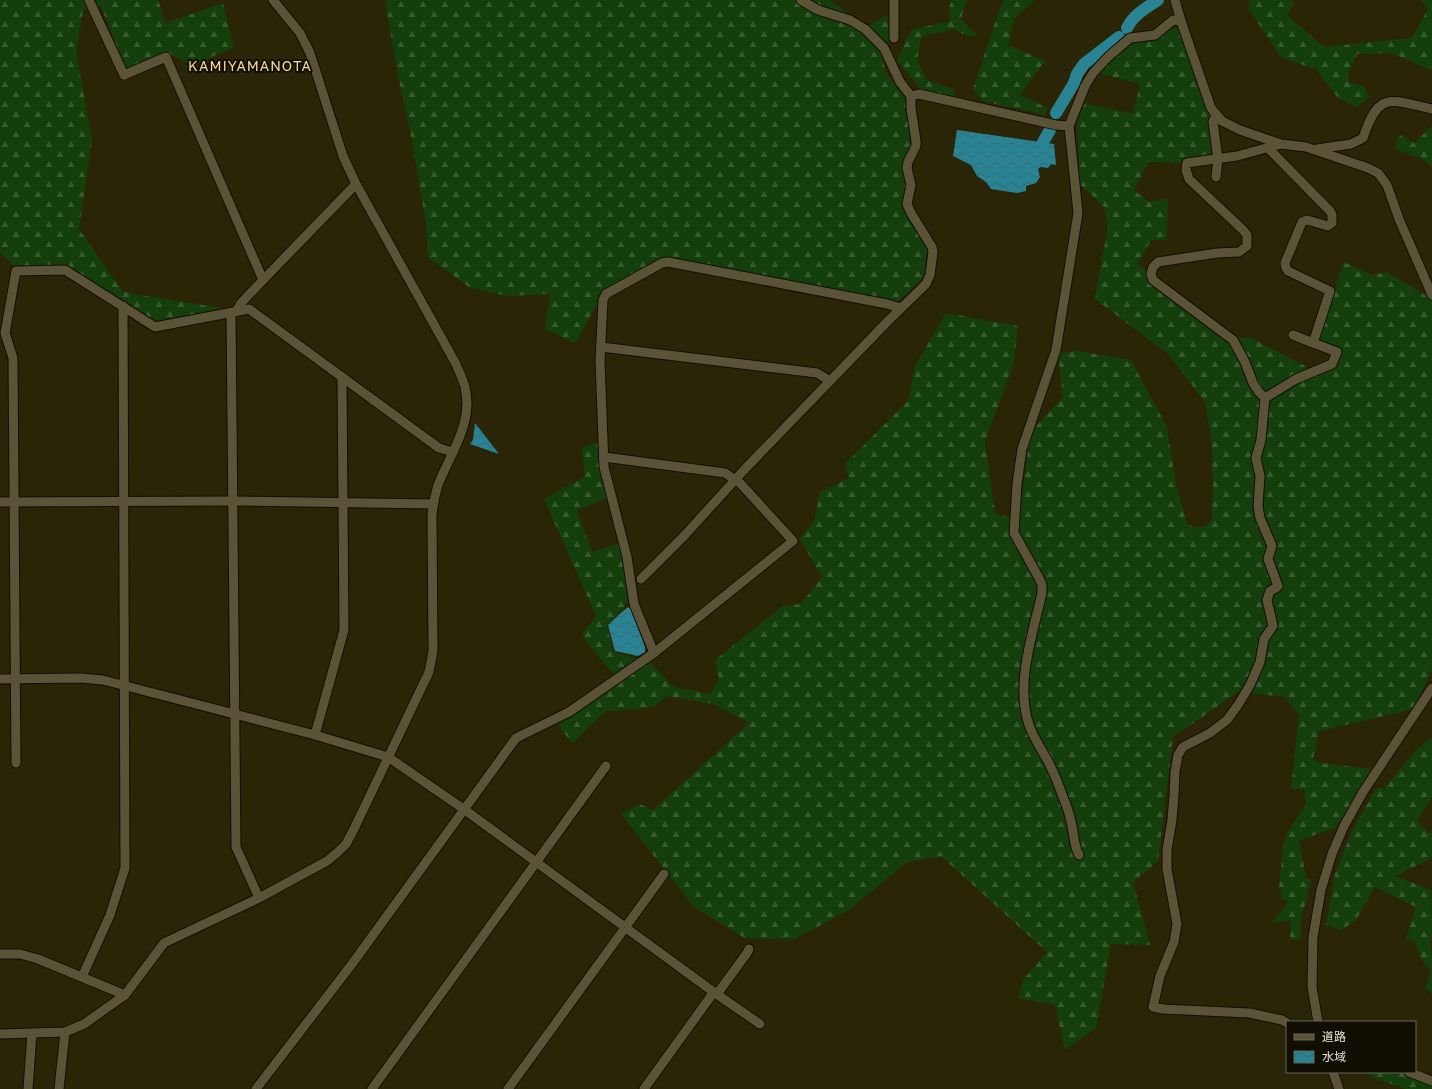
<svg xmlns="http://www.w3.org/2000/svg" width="1432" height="1089" font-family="'Golos Text','Noto Sans JP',sans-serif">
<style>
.forest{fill:url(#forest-firs)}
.water{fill:url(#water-waves)}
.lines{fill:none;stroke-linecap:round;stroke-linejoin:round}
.river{stroke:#298393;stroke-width:12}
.minor-casing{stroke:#140d00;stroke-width:11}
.minor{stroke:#5a5337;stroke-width:9}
.labels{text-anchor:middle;stroke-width:4;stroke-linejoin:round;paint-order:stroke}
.quarter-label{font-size:14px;letter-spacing:1px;fill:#f9da8f;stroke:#110e04}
</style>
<defs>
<pattern id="forest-firs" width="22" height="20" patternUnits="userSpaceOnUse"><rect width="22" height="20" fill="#143f0c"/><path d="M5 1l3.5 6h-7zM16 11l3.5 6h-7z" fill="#365b2e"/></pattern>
<pattern id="water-waves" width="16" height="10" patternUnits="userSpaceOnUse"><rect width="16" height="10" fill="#298393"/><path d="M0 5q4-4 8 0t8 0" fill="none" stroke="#356a72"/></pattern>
</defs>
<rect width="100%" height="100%" fill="#2b2508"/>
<g class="forest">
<polygon points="0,0 158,0 166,23 223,3 234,47 193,65 167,53 126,70 101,6 83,10 76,51 92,140 79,229 122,291 139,295 229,309 155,321 64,266 15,266 0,253"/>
<path d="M 385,0 L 830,0 L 863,25 L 869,26 L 884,16 L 891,17 L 891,38 L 881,49 C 885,74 887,79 908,95 L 914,140 L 907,185 L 901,205 L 927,248 L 924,277 L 897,302 L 670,258 L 604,292 L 575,343 L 545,329 L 550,294 L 506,296 L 469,287 L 428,257 L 426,223 L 410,131 L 398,76 Z"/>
<polygon points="952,0 968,0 965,4 961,19 978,36 968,36 953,29 921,37 917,60 927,80 953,89 954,97 922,90 897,61 911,30 950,21 949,7"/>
<polygon points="1005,0 1035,0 1014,19 1008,45 1045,61 1020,95 1048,108 1045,115 983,101 973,89 1001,5"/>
<polygon points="1250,0 1292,0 1294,3 1287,15 1324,47 1412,38 1428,9 1421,0 1432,0 1432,70 1391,53 1357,54 1348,73 1349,83 1364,86 1369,98 1357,107 1338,98 1317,70 1281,57 1248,8"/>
<polygon points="1176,27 1185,37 1215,116 1214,163 1148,162 1134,190 1149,202 1168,198 1167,240 1151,240 1138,263 1163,289 1226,337 1251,338 1305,366 1307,377 1334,366 1339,351 1317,341 1344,262 1372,275 1387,272 1432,299 1432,669 1414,709 1319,731 1313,760 1321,763 1372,769 1336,827 1299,841 1306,878 1311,881 1300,924 1301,940 1290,939 1291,920 1272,923 1288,902 1281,898 1282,890 1279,887 1283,848 1287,833 1306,805 1304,789 1291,789 1299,715 1285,697 1238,692 1173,737 1158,861 1133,882 1150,945 1111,944 1096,1028 1065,1050 1055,1005 1018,998 1024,979 1047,952 941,856 907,862 850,909 795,939 745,938 694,907 621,814 640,804 653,810 749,723 714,704 667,696 654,707 606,711 572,743 558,725 619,681 587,642 582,634 596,616 544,499 585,477 582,448 600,442 607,498 577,510 592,552 619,543 629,601 607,626 613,652 638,659 647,651 653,666 674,687 711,694 719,678 715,660 783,606 801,604 822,577 800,539 814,521 820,492 849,478 845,464 908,401 915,366 946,313 1018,326 1014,362 985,442 995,513 1019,521 1030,433 1063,397 1058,353 1077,351 1131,360 1167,427 1176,485 1185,517 1188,524 1193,527 1201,527 1207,525 1212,520 1213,488 1212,445 1205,402 1168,354 1095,299 1108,226 1104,207 1080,184 1077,123 1085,103 1133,114 1140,84 1098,73 1124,45 1156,38"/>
<polygon points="1432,126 1432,167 1423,159 1394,149 1400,135 1414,143"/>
<polygon points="1432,737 1432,797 1417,821 1429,833 1432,833 1432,858 1395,876 1431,890 1432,934 1430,942 1432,955 1432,994 1425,988 1431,971 1421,959 1415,941 1406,939 1416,907 1375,887 1356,920 1341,930 1326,925 1335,874 1352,831 1377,787 1384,789 1417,749"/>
<polygon points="1371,1072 1401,1072 1432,1085 1432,1089 1405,1089 1369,1076"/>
</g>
<g class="water">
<polygon points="957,130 1054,144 1056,165 1051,164 1048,168 1041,167 1038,169 1040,177 1036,183 1026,186 1026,191 1017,193 991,189 986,182 977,176 971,165 953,156"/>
<polygon points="475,423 499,454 470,444 473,440"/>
<path d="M 629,607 L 631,610 L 645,647 L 645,652 L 638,656 L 615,651 L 608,625 C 613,621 624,609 629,607 Z"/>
</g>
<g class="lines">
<g class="river">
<path d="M 1127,28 C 1133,15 1146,8 1158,0"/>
<polyline points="1056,113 1074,83 1077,74 1084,64 1119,37"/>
<polyline points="1043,142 1050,130"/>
</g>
<g class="minor-casing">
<g id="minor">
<polyline points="89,0 124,75 166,57 263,280"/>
<polyline points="894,0 894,38"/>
<polyline points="1175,0 1181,21 1211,108 1222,121 1240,130 1281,144 1306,147 1368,168 1378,173 1387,185 1399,219 1432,295"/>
<polyline points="911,96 919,94 1056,125 1069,126"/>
<polyline points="1281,144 1237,156 1187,163 1186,170 1189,179 1243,230 1247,235 1247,246 1239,252 1217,253 1158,262 1153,267 1151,274 1153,280 1233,340 1245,362 1253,383 1259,392 1265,398 1261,440 1256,458 1260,476 1258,506 1260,518 1272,546 1268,559 1278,586 1276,588 1270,591 1267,600 1273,626 1264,639 1260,662 1250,685 1238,705 1227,720 1210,733 1183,747 1178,755 1175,772 1174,795 1172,820 1167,850 1167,869 1177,924 1174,942 1160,976 1153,1007 1163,1009 1249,1013 1282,1020 1287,1023"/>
<polyline points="1268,148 1330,211 1332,215 1332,223 1328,226 1307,220 1302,222 1285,263 1286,268 1288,271 1330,291 1313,343 1293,335"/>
<path d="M 1317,149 L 1351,144 L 1363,138 C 1379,90 1390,100 1432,109"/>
<polyline points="1216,177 1218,159 1213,122 1216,114"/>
<polyline points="237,310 241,303 263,280 356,184"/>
<polyline points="231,313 236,847 259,898"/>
<polyline points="601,347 817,373 830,381"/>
<polyline points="1265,398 1296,379 1332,364 1337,352 1313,343"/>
<polyline points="0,502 233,501 433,504"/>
<polyline points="641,579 684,536 744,470 887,322 926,284 930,275 933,252 932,247 911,213 907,204 911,185 907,168 908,162 916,146 916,141 911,108 911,96 900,82 884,48 865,29 850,20 818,10 801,0"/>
<polyline points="654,653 634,604 627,557 604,467 600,361 603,300 606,294 662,263 668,262 887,304 901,308"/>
<polyline points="0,679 81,678 103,680 315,735 388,757 465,810 715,993 711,996 644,1089"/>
<polyline points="315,735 344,630 342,377"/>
<polyline points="16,763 13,358 5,333 16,271 65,270 155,327 249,309 439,448 453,452"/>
<path d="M 1079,855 C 1074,846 1074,836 1072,826 C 1070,816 1067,806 1063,797 C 1059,785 1054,773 1049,763 C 1042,750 1034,739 1029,725 C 1015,684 1033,633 1042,593 L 1042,585 L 1039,578 L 1014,533 L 1017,484 L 1022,449 L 1056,350 L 1078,213 L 1069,126 L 1085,86 L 1093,73 L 1108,57 L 1130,38 L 1155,35 L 1173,20 L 1181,21"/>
<polyline points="749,949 747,953 720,990 715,993 760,1024"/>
<polyline points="0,954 20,954 38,959 125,995"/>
<polyline points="82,977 110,915 125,868 123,306"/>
<polyline points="1318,1022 1312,987 1313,937 1321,890 1332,854 1344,826 1363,792 1432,688"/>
<path d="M 0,1034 L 65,1032 L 84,1024 L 125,995 L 164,943 L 259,898 L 327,861 L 338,852 L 346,844 L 353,831 L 429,672 L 433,651 L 432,515 C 433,505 435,495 438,485 C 450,454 474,423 465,387 C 463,379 459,372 456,364 L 356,184 L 343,156 L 310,53 L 300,33 L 273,0"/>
<polyline points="1333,1072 1339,1089"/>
<polyline points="1409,1072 1432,1081"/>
<polyline points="28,1089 32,1033"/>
<polyline points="59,1089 65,1032"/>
<polyline points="256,1089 352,964 516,738 569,712 654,653 793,541 740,483 725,473 604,457"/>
<polyline points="372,1089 606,766"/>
<polyline points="508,1089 664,874"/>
</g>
</g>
<use href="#minor" class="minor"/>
</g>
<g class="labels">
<g class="quarter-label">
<text x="250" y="71">KAMIYAMANOTA</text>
</g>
</g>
<rect x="1286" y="1021" width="130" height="52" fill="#110e04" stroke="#676457"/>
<rect x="1294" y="1034" width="20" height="6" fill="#5a5337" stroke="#676457"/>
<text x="1322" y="1041" font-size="12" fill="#e8e4d4">道路</text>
<rect x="1294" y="1051" width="20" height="12" fill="url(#water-waves)" stroke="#676457"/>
<text x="1322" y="1061" font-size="12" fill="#e8e4d4">水域</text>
</svg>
